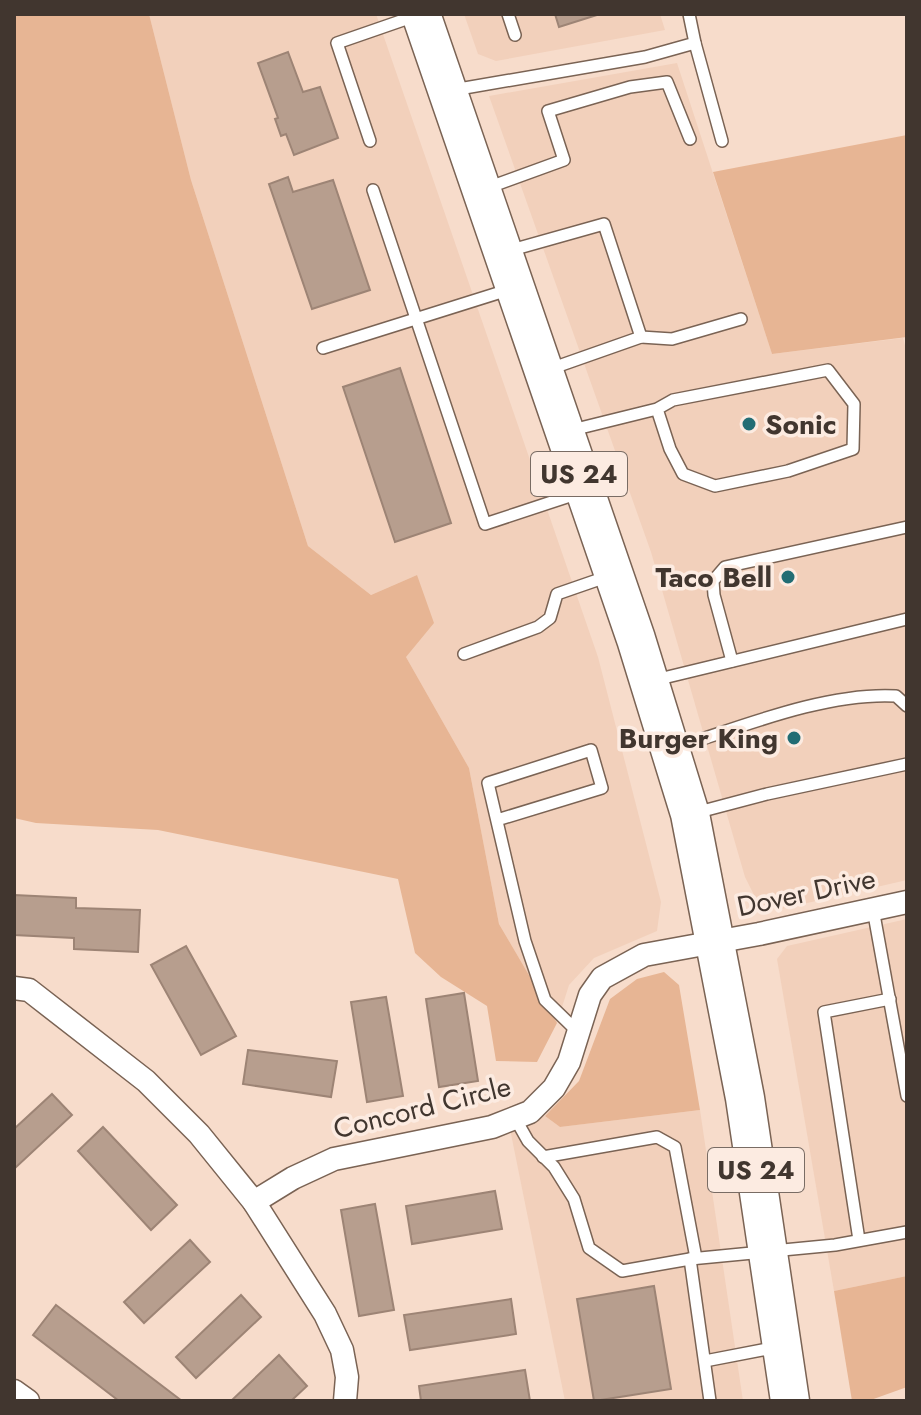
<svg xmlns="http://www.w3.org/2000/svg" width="921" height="1415" font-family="Jost,sans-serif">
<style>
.built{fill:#f2d0bb}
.green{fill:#e7b594}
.building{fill:#b79e8e;stroke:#9d8475;stroke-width:2}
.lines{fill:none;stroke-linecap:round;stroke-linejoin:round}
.service-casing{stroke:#7a6354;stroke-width:14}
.minor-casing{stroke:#7a6354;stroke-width:25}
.trunk-casing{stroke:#7a6354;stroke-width:41}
.service{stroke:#fff;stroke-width:11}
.minor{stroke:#fff;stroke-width:22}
.trunk{stroke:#fff;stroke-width:38}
.poi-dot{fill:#226d74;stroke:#fcebe1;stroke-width:3}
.labels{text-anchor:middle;stroke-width:7;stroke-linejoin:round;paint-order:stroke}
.shield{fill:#fcebe1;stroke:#796c64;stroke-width:2}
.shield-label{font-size:26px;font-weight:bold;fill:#41362f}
.poi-label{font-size:28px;font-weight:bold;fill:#41362f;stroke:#fcebe1;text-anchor:end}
.street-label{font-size:28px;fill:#41362f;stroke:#fcebe1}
</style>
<rect width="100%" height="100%" fill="#f7dccb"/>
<g class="built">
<polygon points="149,14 376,14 598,657 661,902 657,931 594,958 569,985 557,1023 499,924 469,768 406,657 417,575 371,595 308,546 191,180"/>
<polygon points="464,14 660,14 665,30 496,61 478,54"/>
<polygon points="677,63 772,354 903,338 907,353 907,880 777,910 757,901 745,877 651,552 489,96"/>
<polygon points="907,919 907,1276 834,1291 777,959 787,946"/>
<polygon points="700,1110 743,1401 565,1401 510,1129 545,1116 560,1127"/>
</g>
<g class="green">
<polygon points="14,14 149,14 191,180 308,546 371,595 417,575 434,623 406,657 469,768 499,924 557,1023 537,1062 496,1061 487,1006 441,977 415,953 398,879 158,830 36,823 14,818"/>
<polygon points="907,135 907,337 772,354 713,172"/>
<polygon points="664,972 679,985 700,1110 560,1127 545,1116 579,1081 610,999 637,979"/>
<polygon points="907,1276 907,1387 868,1401 852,1401 834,1291"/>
</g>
<g class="building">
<polygon points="555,14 600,14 559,27"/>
<polygon points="288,52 303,92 320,87 338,138 294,155 286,134 281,136 275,119 278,118 258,63"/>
<polygon points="288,177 293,192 333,180 370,290 312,309 269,184"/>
<polygon points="400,368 451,523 395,542 343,387"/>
<polygon points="14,895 76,898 76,908 140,910 138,952 74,949 74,938 14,935"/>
<polygon points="186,946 236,1036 201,1055 151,965"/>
<polygon points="464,993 478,1081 439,1087 426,999"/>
<polygon points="386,997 403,1096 367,1102 351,1002"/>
<polygon points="248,1050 337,1061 331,1097 243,1084"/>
<polygon points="52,1094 72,1115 14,1169 14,1129"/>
<polygon points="103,1127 177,1205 151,1230 78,1151"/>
<polygon points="495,1191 502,1229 412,1244 406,1206"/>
<polygon points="375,1204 394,1310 359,1316 341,1210"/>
<polygon points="190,1240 210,1262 144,1323 124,1302"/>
<polygon points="654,1286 671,1389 594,1401 577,1299"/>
<polygon points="241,1295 261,1317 196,1378 176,1357"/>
<polygon points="511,1299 516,1334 410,1350 404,1315"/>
<polygon points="56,1305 182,1401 119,1401 33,1335"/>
<polygon points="279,1355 307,1386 291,1401 231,1401"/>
<polygon points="525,1370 530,1401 421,1401 419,1386"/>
</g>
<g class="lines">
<g class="service-casing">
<g id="service">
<polyline points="508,14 515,35"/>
<polyline points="695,43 722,141"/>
<polyline points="453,90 645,57 695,43 689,14"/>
<polyline points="370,141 337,43 415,16"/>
<polyline points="487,188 564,160 548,111 630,87 667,82 690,139"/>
<polyline points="373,190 485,524 579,493"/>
<polyline points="508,251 604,224 641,337 550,369"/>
<polyline points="641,337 672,339 741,319"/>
<polyline points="323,348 511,289"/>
<polyline points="568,431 657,409 673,400 828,370 854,404 853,449 788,471 715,486 683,474 670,449 657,409"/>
<polyline points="464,654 538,627 550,618 557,594 609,576"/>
<polyline points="732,661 714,595 713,581 725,567 907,527"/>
<polyline points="655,680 907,619"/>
<path d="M 675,748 C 741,727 826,692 896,696 L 907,706"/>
<polyline points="695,813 767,794 907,764"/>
<polyline points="497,820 602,788 591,750 488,783 525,941 545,1000 578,1032"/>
<polyline points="873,909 907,1096"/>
<polyline points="515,1118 528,1141 554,1167 574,1199 589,1248 622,1271 690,1259 835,1245 907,1232"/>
<polyline points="543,1157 657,1137 675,1147 696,1258"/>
<polyline points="859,1240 824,1012 890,999"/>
<polyline points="690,1259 710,1401"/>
<polyline points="705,1361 778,1347"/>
</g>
</g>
<g class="minor-casing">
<g id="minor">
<polyline points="14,988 29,990 146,1081 199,1134 254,1202 325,1314 342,1350 347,1377 345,1401"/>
<polyline points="254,1202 293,1178 334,1159 492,1127 530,1112 554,1088 569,1062 590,995 602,978 644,955 759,934 907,902"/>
<polyline points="14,1391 28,1401"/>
</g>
</g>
<g class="trunk-casing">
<polyline id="trunk" points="421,14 636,639 690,814 745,1098 790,1401"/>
</g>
<use href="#service" class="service"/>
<use href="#minor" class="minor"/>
<use href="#trunk" class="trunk"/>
</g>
<g class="poi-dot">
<circle cx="749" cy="424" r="8"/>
<circle cx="788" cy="577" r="8"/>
<circle cx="794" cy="738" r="8"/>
</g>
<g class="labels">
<g class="shield">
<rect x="531" y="452" width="96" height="44" rx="6"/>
<rect x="708" y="1148" width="96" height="44" rx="6"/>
</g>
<g class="shield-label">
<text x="579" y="483">US 24</text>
<text x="756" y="1179">US 24</text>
</g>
<g class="poi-label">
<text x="765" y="434" text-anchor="start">Sonic</text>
<text x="772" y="587">Taco Bell</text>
<text x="778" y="748">Burger King</text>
</g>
<g class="street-label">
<text transform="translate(806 892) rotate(-12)" y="10">Dover Drive</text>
<text transform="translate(422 1107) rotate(-14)" y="10">Concord Circle</text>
</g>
</g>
<rect width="921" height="1415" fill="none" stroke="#41362f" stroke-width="32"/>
</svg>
